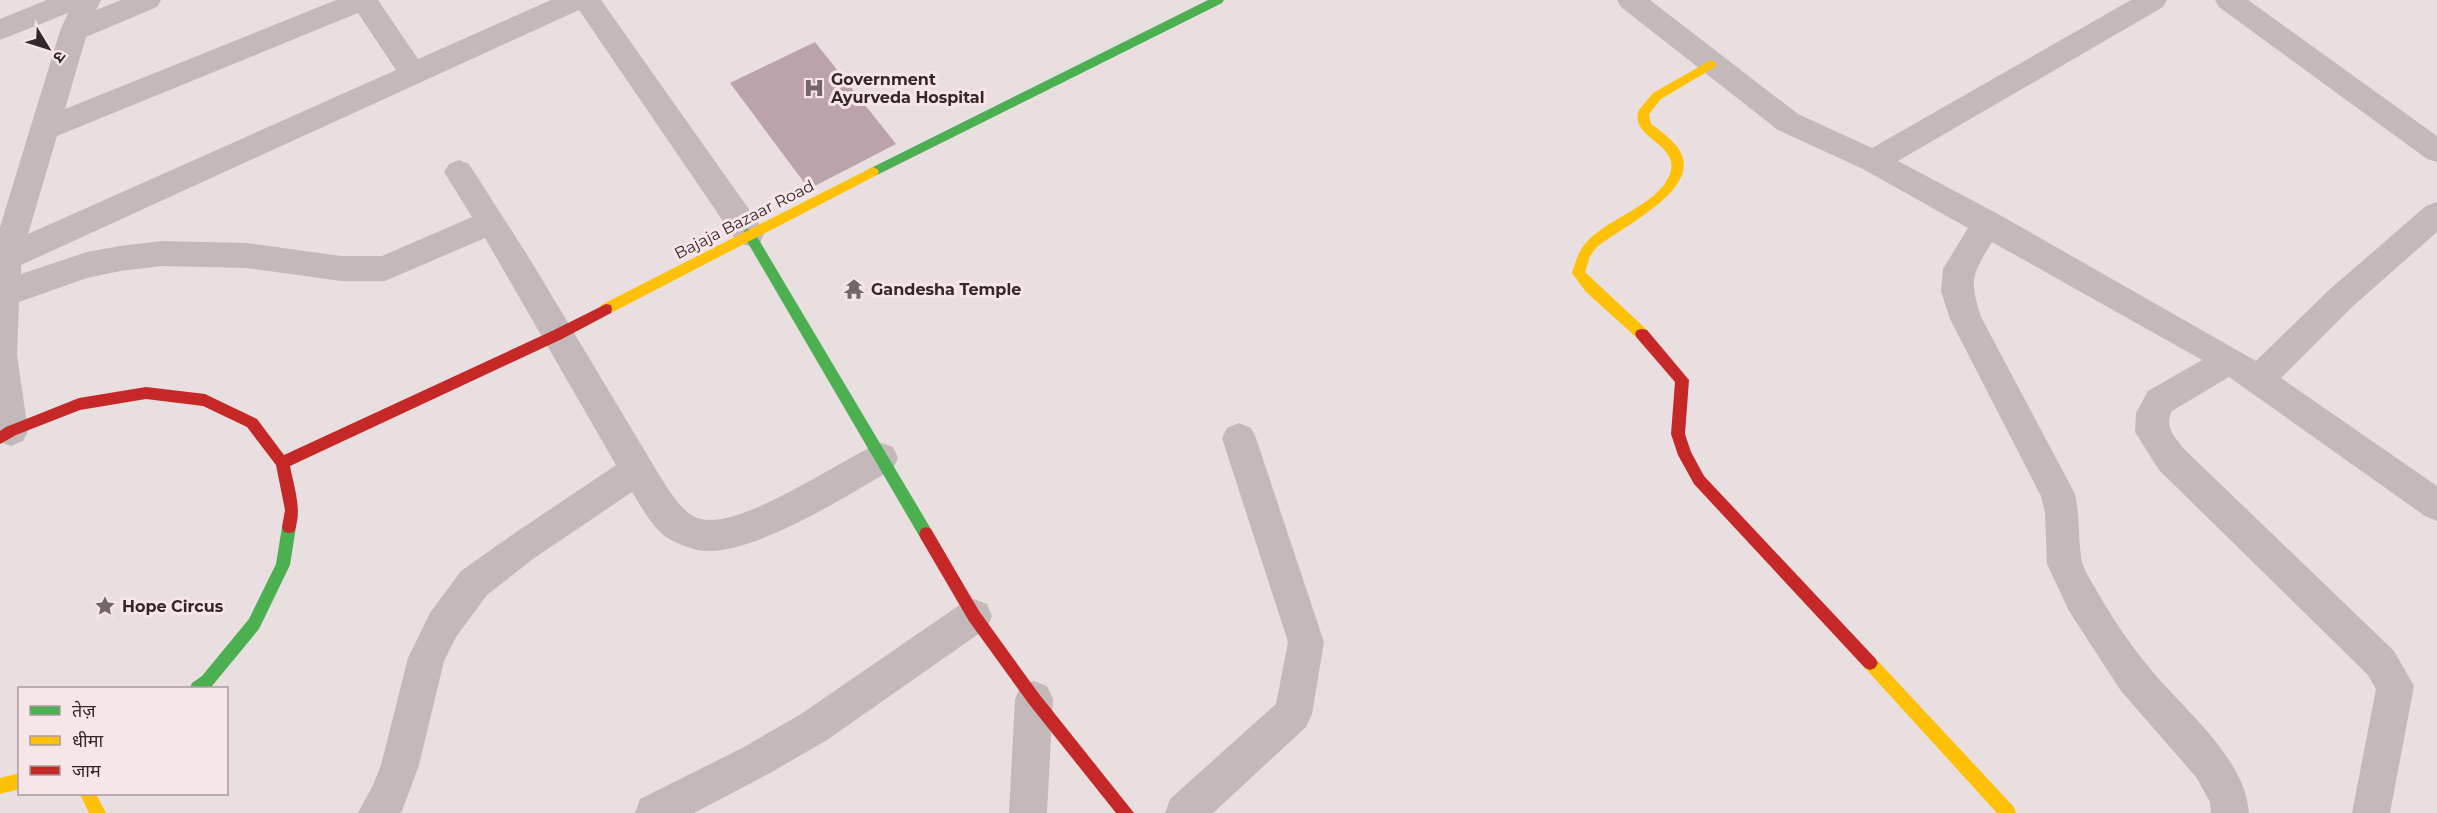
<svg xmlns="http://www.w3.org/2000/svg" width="2437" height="813" font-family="Montserrat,'Noto Sans Devanagari',sans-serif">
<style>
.building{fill:#bca2ab}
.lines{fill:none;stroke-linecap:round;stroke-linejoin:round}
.street{fill:#c3b8ba;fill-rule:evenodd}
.fast{fill:#4caf50;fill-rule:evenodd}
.slow{fill:#ffc107;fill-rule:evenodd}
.jam{fill:#c62828;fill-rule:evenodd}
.labels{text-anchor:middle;stroke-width:6;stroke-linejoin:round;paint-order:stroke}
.poi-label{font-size:16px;font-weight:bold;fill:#33272b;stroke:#f7e6e7;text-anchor:start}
.street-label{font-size:16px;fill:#33272b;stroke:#f7e6e7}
</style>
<rect width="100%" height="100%" fill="#eadfe0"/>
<polygon class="building" points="815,42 896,144 809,189 730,83"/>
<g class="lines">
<g class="street">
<path d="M 47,0 L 101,0 L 96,10 L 121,0 L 161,0 L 157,7 L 86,37 L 65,109 L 336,0 L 378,0 L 418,59 L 551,0 L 601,0 L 760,225 L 764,234 L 760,243 L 749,246 L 738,243 L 579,10 L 21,265 L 21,274 L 87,252 L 120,246 L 162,241 L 247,243 L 341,256 L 382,256 L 472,217 L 444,172 L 449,164 L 459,160 L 469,164 L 531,261 L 658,473 C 667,487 678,507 693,516 C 731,539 842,457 881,443 L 893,447 L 898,458 L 893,469 C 848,495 756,554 704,551 C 693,550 678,544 669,539 C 653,529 642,508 632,492 L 533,559 L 487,595 L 456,637 L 444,661 L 419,765 L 402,811 L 400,813 L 358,813 L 373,785 L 381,765 L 408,658 L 430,613 L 461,571 L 509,537 L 616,465 L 485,238 L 385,281 L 341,281 L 247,268 L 162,266 L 120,271 L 87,278 L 19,302 L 17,355 L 28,431 L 23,441 L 11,446 L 0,442 L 0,227 L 60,31 L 68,13 L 0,40 L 0,19 ZM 358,13 L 396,70 L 28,234 L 57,136 Z"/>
<path d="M 1617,0 L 1650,0 L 1798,114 L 1872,148 L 2131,0 L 2167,0 L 2163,7 L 1898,161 L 1998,214 L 2256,361 L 2330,289 L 2426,206 L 2437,202 L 2437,232 L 2352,307 L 2281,378 L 2437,486 L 2437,521 L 2425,516 L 2229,377 L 2172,411 C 2164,426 2174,436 2183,448 L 2394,651 L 2414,686 L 2390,813 L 2352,813 L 2376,689 L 2368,675 L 2159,470 L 2135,432 L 2136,413 L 2148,391 L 2202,360 L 1992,242 C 1972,275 1969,279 1981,317 L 2075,494 C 2080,516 2078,540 2082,562 C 2084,570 2090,579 2094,586 C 2109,613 2128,642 2148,666 C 2181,708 2245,756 2249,813 L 2211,813 L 2210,802 L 2196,777 L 2121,691 L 2069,611 L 2047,564 L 2045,513 L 2041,496 L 1950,319 L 1941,291 L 1943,269 L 1968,228 L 1863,169 L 1778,130 L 1621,7 Z"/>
<polygon points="2215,0 2248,0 2437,136 2437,162 2427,159 2219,7"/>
<polygon points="1239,423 1251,428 1256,438 1324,642 1312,714 1306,727 1213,813 1165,813 1170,799 1276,704 1288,642 1222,438 1227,428"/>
<polygon points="974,599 987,604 992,616 987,628 827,740 770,773 694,813 635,813 640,799 744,747 801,714 961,604"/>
<polygon points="1034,681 1047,686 1053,699 1047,813 1009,813 1015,699 1021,686"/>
</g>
<g class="fast">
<polygon points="1208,0 1224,0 1222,3 877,175 869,175 867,172 869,169"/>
<polygon points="749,229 753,230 931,529 933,534 931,539 926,541 921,539 745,238 743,234 745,230"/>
<polygon points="289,521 294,522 296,527 290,565 259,629 212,686 209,688 190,688 192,683 202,676 249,619 276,564 282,527 284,522"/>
</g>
<g class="slow">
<path d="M 1711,60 L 1717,64 L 1715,67 L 1661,99 L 1649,114 L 1651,124 C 1662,132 1674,140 1681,153 C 1700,191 1619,228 1596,248 L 1590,256 L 1585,272 L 1647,330 L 1649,334 L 1647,338 L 1637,338 L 1586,292 L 1572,273 C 1575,263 1578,252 1585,244 C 1606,218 1658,206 1670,174 C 1681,143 1628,138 1639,110 L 1653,93 Z"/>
<polygon points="873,167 877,169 879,172 877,175 611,313 601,313 600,309 601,305"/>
<polygon points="1870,656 1875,658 2014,807 2016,813 1997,813 1865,668 1862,663 1865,658"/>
<polygon points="20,773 20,789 0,794 0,778"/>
<polygon points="80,794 96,794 106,813 89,813"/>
</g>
<g class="jam">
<path d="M 606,304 L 611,305 L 612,309 L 611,313 L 562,339 L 290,466 C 294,487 303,511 294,532 L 289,533 L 284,532 L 282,527 L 285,510 L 276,465 L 247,427 L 203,406 L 146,399 L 80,410 L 16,435 L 0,444 L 0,431 L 6,427 L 79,398 L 146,387 L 205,394 L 257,419 L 284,455 L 552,331 Z"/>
<polygon points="1642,329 1647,330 1689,380 1685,434 1691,452 1704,476 1875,658 1878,663 1875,668 1870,670 1865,668 1694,484 1678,455 1671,434 1675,382 1637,338 1635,334 1637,330"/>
<polygon points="926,527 931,529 979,611 1039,694 1134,813 1116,813 1029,704 969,621 921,539 919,534 921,529"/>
</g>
</g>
<defs>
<g id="hospital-bare" transform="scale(1.62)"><path d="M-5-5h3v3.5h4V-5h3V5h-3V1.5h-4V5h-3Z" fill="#73676a" stroke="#f7e6e7" stroke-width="2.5" paint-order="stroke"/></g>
<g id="temple-bare" transform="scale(1.62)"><path d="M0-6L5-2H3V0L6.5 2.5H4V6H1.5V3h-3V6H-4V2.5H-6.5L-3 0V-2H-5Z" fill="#73676a" stroke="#f7e6e7" stroke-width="2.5" paint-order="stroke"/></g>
<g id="sight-bare" transform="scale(1.62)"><path d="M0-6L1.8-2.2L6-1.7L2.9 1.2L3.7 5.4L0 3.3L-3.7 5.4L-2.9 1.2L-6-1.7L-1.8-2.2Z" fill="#73676a" stroke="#f7e6e7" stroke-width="2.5" paint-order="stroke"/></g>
</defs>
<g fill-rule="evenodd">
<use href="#hospital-bare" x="814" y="88"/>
<use href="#temple-bare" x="854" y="289"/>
<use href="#sight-bare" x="105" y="606"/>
</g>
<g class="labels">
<g class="poi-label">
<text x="831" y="85">Government<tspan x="831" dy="18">Ayurveda Hospital</tspan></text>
<text x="871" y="295">Gandesha Temple</text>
<text x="122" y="612">Hope Circus</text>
</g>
<g class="street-label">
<text transform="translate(744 219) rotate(-27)" y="6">Bajaja Bazaar Road</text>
</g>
</g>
<rect x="18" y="687" width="210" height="108" fill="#f7e6e7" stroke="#a99a9c" stroke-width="1.5"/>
<rect x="30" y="706" width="30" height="9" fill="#4caf50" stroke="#a99a9c" stroke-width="1.5"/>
<text x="72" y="717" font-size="18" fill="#33272b">तेज़</text>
<rect x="30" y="736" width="30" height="9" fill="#ffc107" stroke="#a99a9c" stroke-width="1.5"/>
<text x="72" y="747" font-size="18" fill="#33272b">धीमा</text>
<rect x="30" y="766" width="30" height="9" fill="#c62828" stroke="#a99a9c" stroke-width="1.5"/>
<text x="72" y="777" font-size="18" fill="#33272b">जाम</text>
<g transform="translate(48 48) rotate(128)" stroke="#f7e6e7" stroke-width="4.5" paint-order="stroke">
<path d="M0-4.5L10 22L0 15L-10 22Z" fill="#33272b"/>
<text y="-9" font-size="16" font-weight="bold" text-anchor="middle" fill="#33272b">उ</text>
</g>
</svg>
